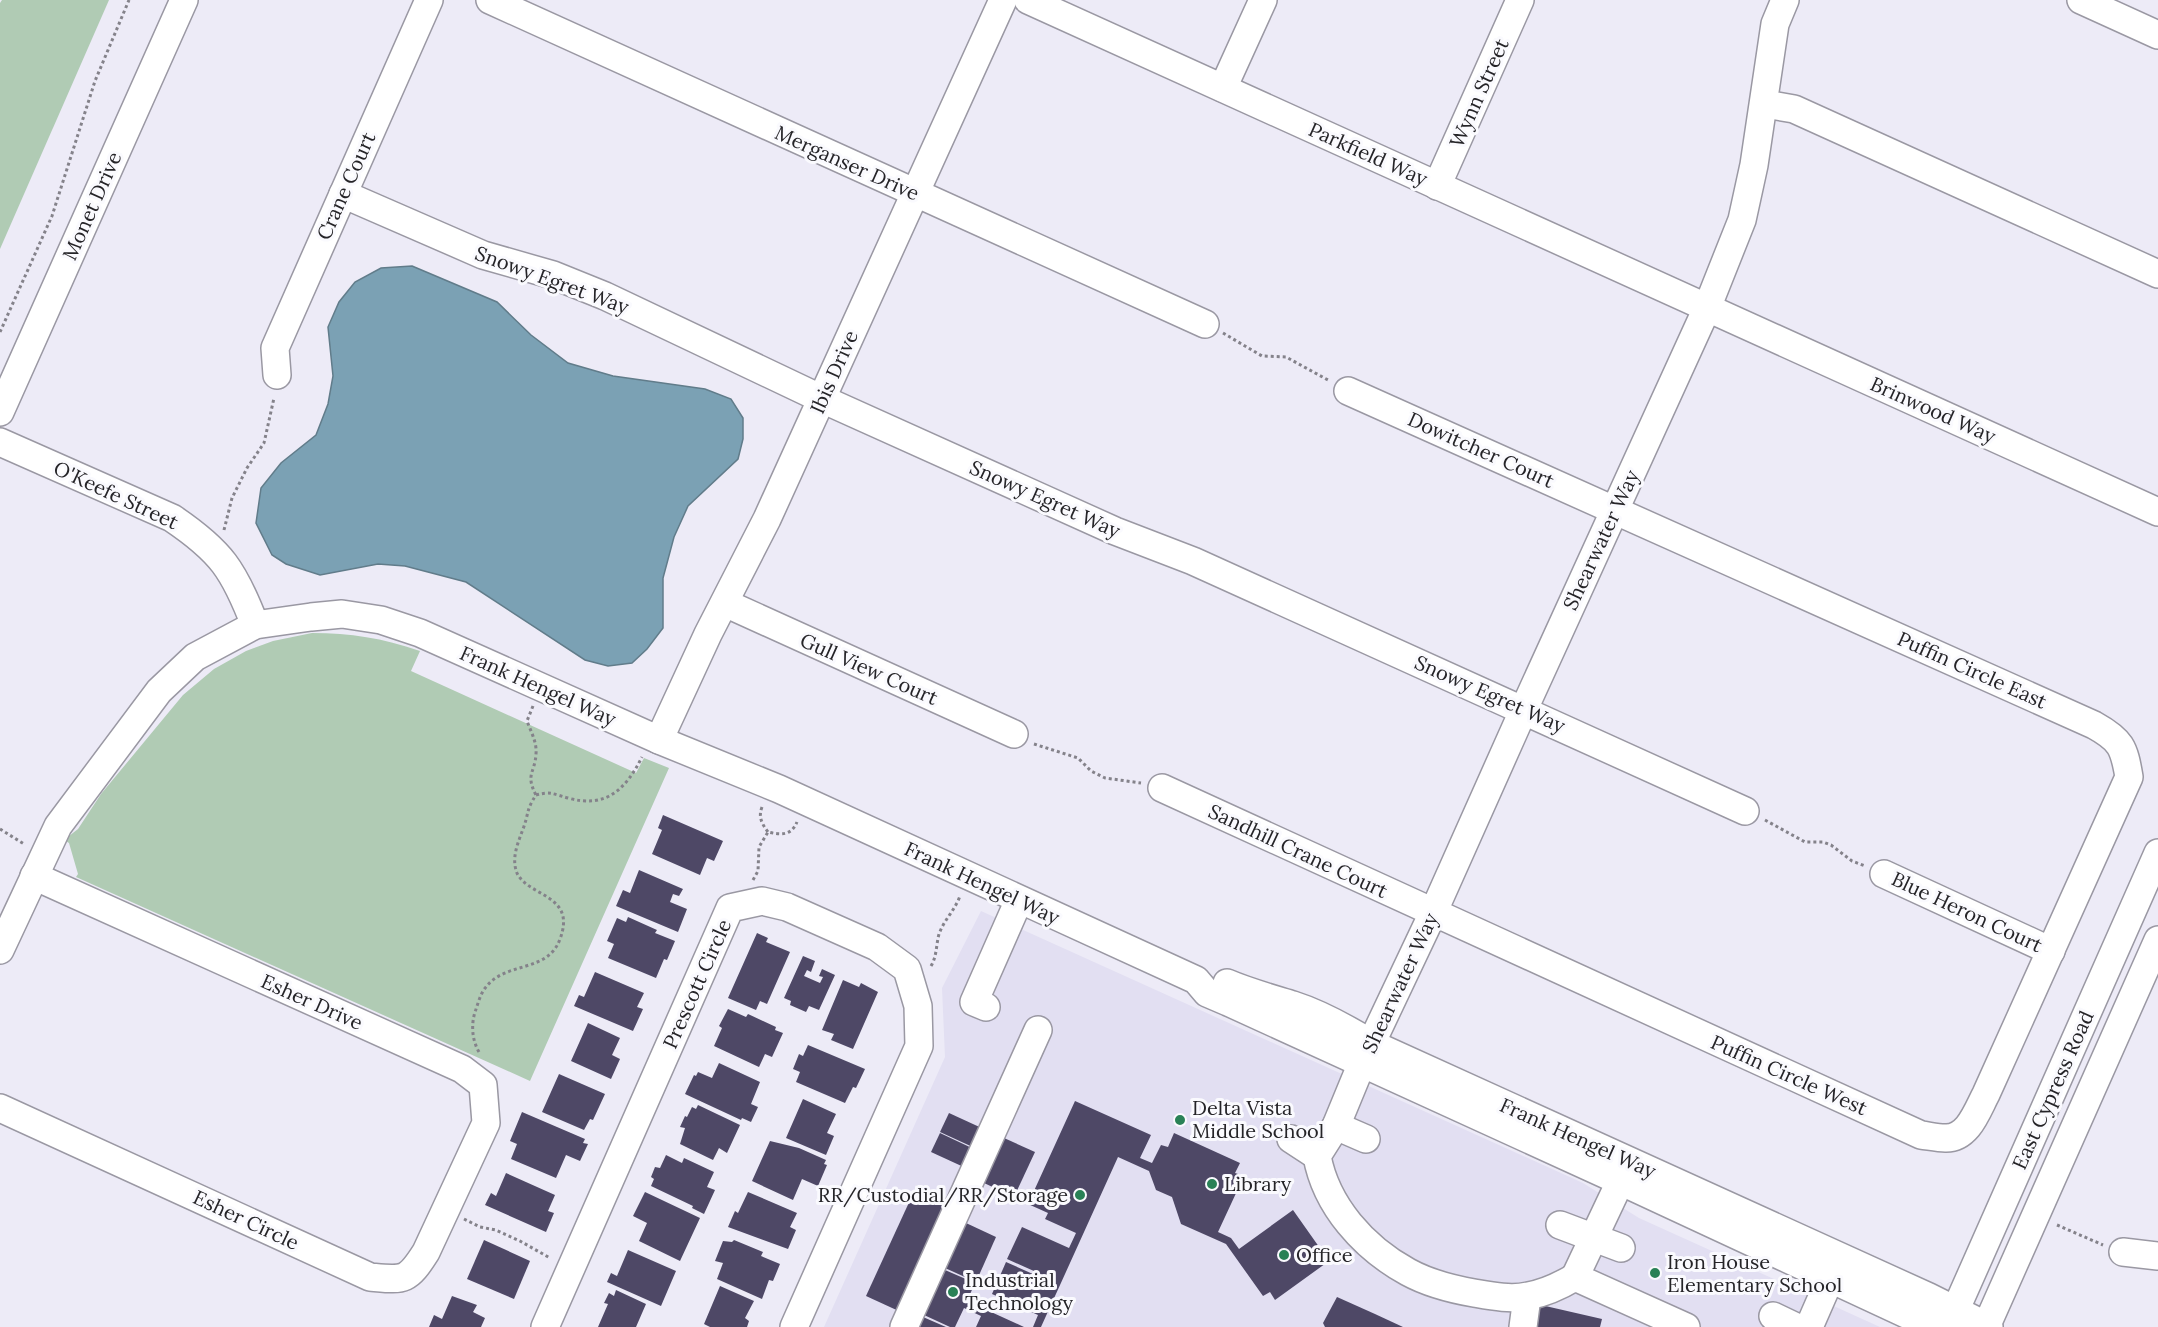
<svg xmlns="http://www.w3.org/2000/svg" width="2158" height="1327" font-family="Lora,serif">
<style>
.built{fill:#e2dff2}
.green{fill:#b0cbb4}
.water{fill:#7ba1b4;stroke:#617c8a;stroke-width:1.5}
.building{fill:#4e4866}
.lines{fill:none;stroke-linecap:round;stroke-linejoin:round}
.minor-casing{stroke:#9a98a3;stroke-width:30}
.path{stroke:#84828a;stroke-width:3;stroke-dasharray:3 3;stroke-linecap:butt}
.minor{stroke:#fff;stroke-width:27}
.poi-dot{fill:#298156;stroke:#fafafe;stroke-width:2}
.labels{text-anchor:middle;stroke-width:6;stroke-linejoin:round;paint-order:stroke}
.street-label{font-size:20px;fill:#252428;stroke:#fafafe}
.poi-label{font-size:20px;fill:#252428;stroke:#fafafe;text-anchor:start}
</style>
<rect width="100%" height="100%" fill="#edebf7"/>
<polygon class="built" points="981,911 1583,1183 1639,1218 1880,1327 824,1327 945,1057 942,988"/>
<g class="green">
<polygon points="2,0 109,0 0,249 0,3"/>
<path d="M 312,633 C 351,633 382,638 420,651 L 411,671 L 636,773 L 644,758 L 669,768 L 530,1081 L 76,877 L 78,874 L 69,843 L 64,840 L 78,829 L 101,794 L 183,695 L 214,669 L 246,651 L 273,641 Z"/>
</g>
<polygon class="water" points="412,266 497,302 531,335 568,363 613,376 705,389 731,399 743,418 743,439 738,459 688,506 674,537 663,578 663,628 647,649 632,663 608,666 585,660 466,582 405,566 378,564 320,575 286,564 272,555 256,523 261,488 281,463 316,435 328,404 333,376 328,327 339,302 355,282 381,268"/>
<g class="building">
<polygon points="663,815 723,841 714,861 707,858 700,875 652,854 662,830 658,828"/>
<polygon points="639,870 683,889 679,896 673,894 670,902 687,909 678,932 616,906 623,890 630,893"/>
<polygon points="628,917 657,930 655,933 675,941 667,960 664,959 656,978 608,958 614,944 607,941 617,918 626,922"/>
<polygon points="757,933 768,938 766,942 790,952 767,1004 760,1001 756,1010 728,998"/>
<polygon points="803,956 815,961 811,972 807,970 804,976 820,983 823,977 819,976 822,969 835,975 819,1010 809,1006 806,1012 790,1005 791,1001 784,998"/>
<polygon points="595,972 644,993 637,1007 643,1009 633,1031 574,1006 579,995 584,997"/>
<polygon points="843,980 859,987 861,983 878,992 853,1049 831,1040 834,1034 822,1030"/>
<polygon points="728,1009 746,1017 748,1014 776,1027 775,1030 783,1033 772,1057 765,1054 759,1067 714,1046 722,1028 719,1026"/>
<polygon points="588,1023 620,1038 612,1055 620,1059 611,1079 571,1061"/>
<polygon points="808,1045 865,1069 856,1088 853,1087 845,1103 796,1082 800,1072 793,1069 799,1054 803,1056"/>
<polygon points="719,1063 760,1082 751,1104 758,1107 751,1122 742,1118 741,1120 685,1094 694,1075 696,1076 698,1072 712,1078"/>
<polygon points="559,1074 605,1094 593,1120 590,1119 584,1130 542,1112"/>
<polygon points="803,1099 836,1114 827,1133 834,1136 826,1155 786,1138"/>
<polygon points="1075,1101 1151,1135 1140,1158 1152,1163 1161,1145 1168,1147 1174,1133 1240,1163 1235,1173 1244,1176 1218,1232 1231,1238 1239,1249 1293,1210 1329,1261 1275,1300 1270,1292 1263,1296 1226,1244 1181,1224 1172,1197 1156,1190 1149,1171 1118,1157 1041,1327 1033,1327 1038,1315 992,1294 1006,1262 1053,1283 1054,1280 1007,1259 1022,1227 1069,1248 1076,1233 1045,1219 1048,1213 1028,1204"/>
<polygon points="698,1105 740,1125 727,1153 719,1148 713,1160 680,1144 685,1128 680,1127 685,1116 687,1117 692,1107 696,1109"/>
<polygon points="522,1112 585,1139 583,1143 588,1144 580,1161 566,1155 556,1178 511,1159 517,1144 510,1141"/>
<polygon points="949,1113 986,1130 977,1149 940,1132"/>
<polygon points="940,1133 976,1150 968,1169 931,1152"/>
<polygon points="1004,1138 1035,1152 1014,1197 984,1183"/>
<polygon points="770,1141 799,1148 826,1160 824,1164 827,1165 818,1186 802,1179 793,1200 752,1181"/>
<polygon points="666,1155 682,1163 684,1158 714,1172 707,1187 715,1190 704,1214 692,1208 693,1206 651,1186 654,1179 651,1177 655,1167 660,1168"/>
<polygon points="506,1173 555,1195 548,1211 554,1213 546,1232 485,1205 491,1193 496,1196"/>
<polygon points="917,1185 953,1201 903,1313 866,1296"/>
<polygon points="645,1192 700,1218 680,1261 639,1241 647,1223 633,1216"/>
<polygon points="748,1192 797,1213 790,1227 796,1230 788,1249 728,1227 735,1211 738,1213"/>
<polygon points="966,1223 996,1237 976,1282 945,1268"/>
<polygon points="484,1240 530,1261 514,1299 467,1279"/>
<polygon points="734,1240 763,1252 761,1256 780,1264 773,1281 769,1280 762,1299 717,1279 723,1263 715,1261 723,1241 732,1242"/>
<polygon points="628,1250 676,1271 661,1306 607,1282 611,1273 617,1276"/>
<polygon points="945,1270 975,1283 967,1301 1024,1327 976,1327 981,1316 964,1308 955,1327 950,1327 924,1315"/>
<polygon points="720,1286 754,1301 745,1318 749,1321 747,1327 710,1327 704,1324"/>
<polygon points="616,1290 646,1304 636,1327 598,1327 608,1304 604,1303 609,1293 614,1296"/>
<polygon points="452,1296 477,1305 473,1312 485,1318 481,1327 429,1327 434,1315 442,1319"/>
<polygon points="1337,1297 1375,1314 1403,1327 1325,1327 1323,1323"/>
<polygon points="1541,1305 1602,1319 1600,1327 1535,1327"/>
<polygon points="923,1317 946,1327 919,1327"/>
</g>
<g class="lines">
<g class="minor-casing">
<g id="minor">
<polyline points="490,0 1205,324"/>
<polyline points="1028,0 2158,512"/>
<polyline points="2081,0 2158,35"/>
<polyline points="1223,88 1263,0"/>
<polyline points="1765,104 1794,109 2158,274"/>
<polyline points="1437,186 1520,0"/>
<polyline points="343,194 483,255 553,275 605,296 822,399 1115,531 1193,561 1745,811"/>
<polyline points="277,375 275,348 429,0"/>
<polyline points="0,412 184,0"/>
<path d="M 0,442 L 172,518 C 221,551 234,570 255,625"/>
<polyline points="725,603 1014,734"/>
<polyline points="659,740 708,634 767,519 1003,0"/>
<path d="M 1162,788 L 1921,1135 C 1929,1136 1938,1138 1945,1138 C 1968,1139 1977,1111 1986,1094 L 2129,777 C 2124,747 2121,740 2094,725 L 1348,391"/>
<polyline points="1884,874 2051,951"/>
<polyline points="0,950 58,826 159,691 195,657 255,625 311,617 342,614 381,620 420,633 659,740 779,789 1196,980 1207,993 1228,1002 1620,1181 1934,1327"/>
<path d="M 1227,983 C 1248,992 1270,998 1293,1005 C 1321,1014 1346,1028 1372,1044 L 1929,1297 L 1989,1327"/>
<polyline points="986,1007 974,1002 1019,900"/>
<path d="M 0,1108 L 370,1277 C 404,1280 407,1282 426,1252 L 486,1123 L 483,1085 L 462,1069 L 34,876"/>
<polyline points="1336,1126 1366,1139"/>
<polyline points="1291,1139 1317,1156"/>
<polyline points="1560,1225 1621,1248"/>
<polyline points="2123,1252 2158,1256"/>
<polyline points="1575,1277 1628,1165"/>
<polyline points="1773,1316 1796,1327"/>
<polyline points="545,1327 730,908 762,901 787,907 877,947 907,969 918,1006 919,1046 794,1327"/>
<polyline points="904,1327 1038,1030"/>
<polyline points="1523,1327 1527,1297"/>
<path d="M 1686,1327 L 1575,1277 C 1560,1286 1546,1293 1528,1296 C 1511,1300 1491,1296 1474,1293 C 1451,1289 1428,1283 1408,1272 C 1364,1248 1326,1206 1317,1156 L 1336,1126 L 1362,1063 L 1433,913 L 1524,709 L 1707,308 L 1742,220 L 1754,165 L 1775,24 L 1785,0"/>
<polyline points="1809,1327 1830,1279"/>
<polyline points="1948,1327 2158,853"/>
<polyline points="1986,1327 2158,940"/>
</g>
</g>
<g class="path">
<polyline points="0,332 52,216 95,81 129,0"/>
<polyline points="1223,333 1262,356 1286,357 1328,380"/>
<polyline points="224,530 232,498 247,468 264,443 274,398"/>
<path d="M 533,706 L 527,721 C 531,732 537,742 536,754 C 535,773 525,774 536,795"/>
<polyline points="1034,744 1078,758 1091,771 1105,778 1141,783"/>
<path d="M 762,807 C 758,817 762,824 768,832"/>
<polyline points="1765,820 1805,842 1823,842 1831,845 1852,861 1865,866"/>
<polyline points="0,829 24,844"/>
<path d="M 753,880 L 758,871 L 759,847 L 768,832 C 781,835 791,836 797,822"/>
<path d="M 931,966 C 937,956 936,945 939,934 C 944,920 955,910 960,896"/>
<path d="M 479,1052 C 472,1040 471,1025 475,1012 C 478,1004 480,994 486,987 C 506,961 548,973 560,939 C 577,894 528,897 517,873 C 511,858 518,843 523,829 C 529,813 526,810 536,795 C 551,791 553,794 568,798 C 606,809 626,789 642,757"/>
<polyline points="464,1219 480,1227 496,1230 520,1241 550,1258"/>
<polyline points="2057,1225 2103,1245"/>
</g>
<use href="#minor" class="minor"/>
</g>
<g class="poi-dot">
<circle cx="1180" cy="1120" r="6"/>
<circle cx="1212" cy="1184" r="6"/>
<circle cx="1080" cy="1195" r="6"/>
<circle cx="1284" cy="1255" r="6"/>
<circle cx="1655" cy="1273" r="6"/>
<circle cx="953" cy="1292" r="6"/>
</g>
<g class="labels">
<g class="street-label">
<text transform="translate(1479 93) rotate(-66)" y="7">Wynn Street</text>
<text transform="translate(1368 154) rotate(24)" y="7">Parkfield Way</text>
<text transform="translate(847 163) rotate(24)" y="7">Merganser Drive</text>
<text transform="translate(346 186) rotate(-66)" y="7">Crane Court</text>
<text transform="translate(92 206) rotate(-66)" y="7">Monet Drive</text>
<text transform="translate(552 280) rotate(20)" y="7">Snowy Egret Way</text>
<text transform="translate(834 372) rotate(-66)" y="7">Ibis Drive</text>
<text transform="translate(1933 410) rotate(24)" y="7">Brinwood Way</text>
<text transform="translate(1481 450) rotate(24)" y="7">Dowitcher Court</text>
<text transform="translate(116 495) rotate(25)" y="7">O'Keefe Street</text>
<text transform="translate(1045 499) rotate(24)" y="7">Snowy Egret Way</text>
<text transform="translate(1601 540) rotate(-65)" y="7">Shearwater Way</text>
<text transform="translate(869 669) rotate(24)" y="7">Gull View Court</text>
<text transform="translate(1972 670) rotate(24)" y="7">Puffin Circle East</text>
<text transform="translate(538 686) rotate(24)" y="7">Frank Hengel Way</text>
<text transform="translate(1490 694) rotate(24)" y="7">Snowy Egret Way</text>
<text transform="translate(1298 851) rotate(25)" y="7">Sandhill Crane Court</text>
<text transform="translate(982 883) rotate(25)" y="7">Frank Hengel Way</text>
<text transform="translate(1967 912) rotate(25)" y="7">Blue Heron Court</text>
<text transform="translate(1400 983) rotate(-65)" y="7">Shearwater Way</text>
<text transform="translate(697 984) rotate(-66)" y="7">Prescott Circle</text>
<text transform="translate(312 1002) rotate(24)" y="7">Esher Drive</text>
<text transform="translate(1789 1075) rotate(24)" y="7">Puffin Circle West</text>
<text transform="translate(2053 1090) rotate(-66)" y="7">East Cypress Road</text>
<text transform="translate(1578 1138) rotate(24)" y="7">Frank Hengel Way</text>
<text transform="translate(246 1220) rotate(25)" y="7">Esher Circle</text>
</g>
<g class="poi-label">
<text x="1192" y="1115">Delta Vista<tspan x="1192" dy="23">Middle School</tspan></text>
<text x="1224" y="1191">Library</text>
<text x="1068" y="1202" text-anchor="end">RR/Custodial/RR/Storage</text>
<text x="1296" y="1262">Office</text>
<text x="1667" y="1269">Iron House<tspan x="1667" dy="23">Elementary School</tspan></text>
<text x="965" y="1287">Industrial<tspan x="965" dy="23">Technology</tspan></text>
</g>
</g>
</svg>
